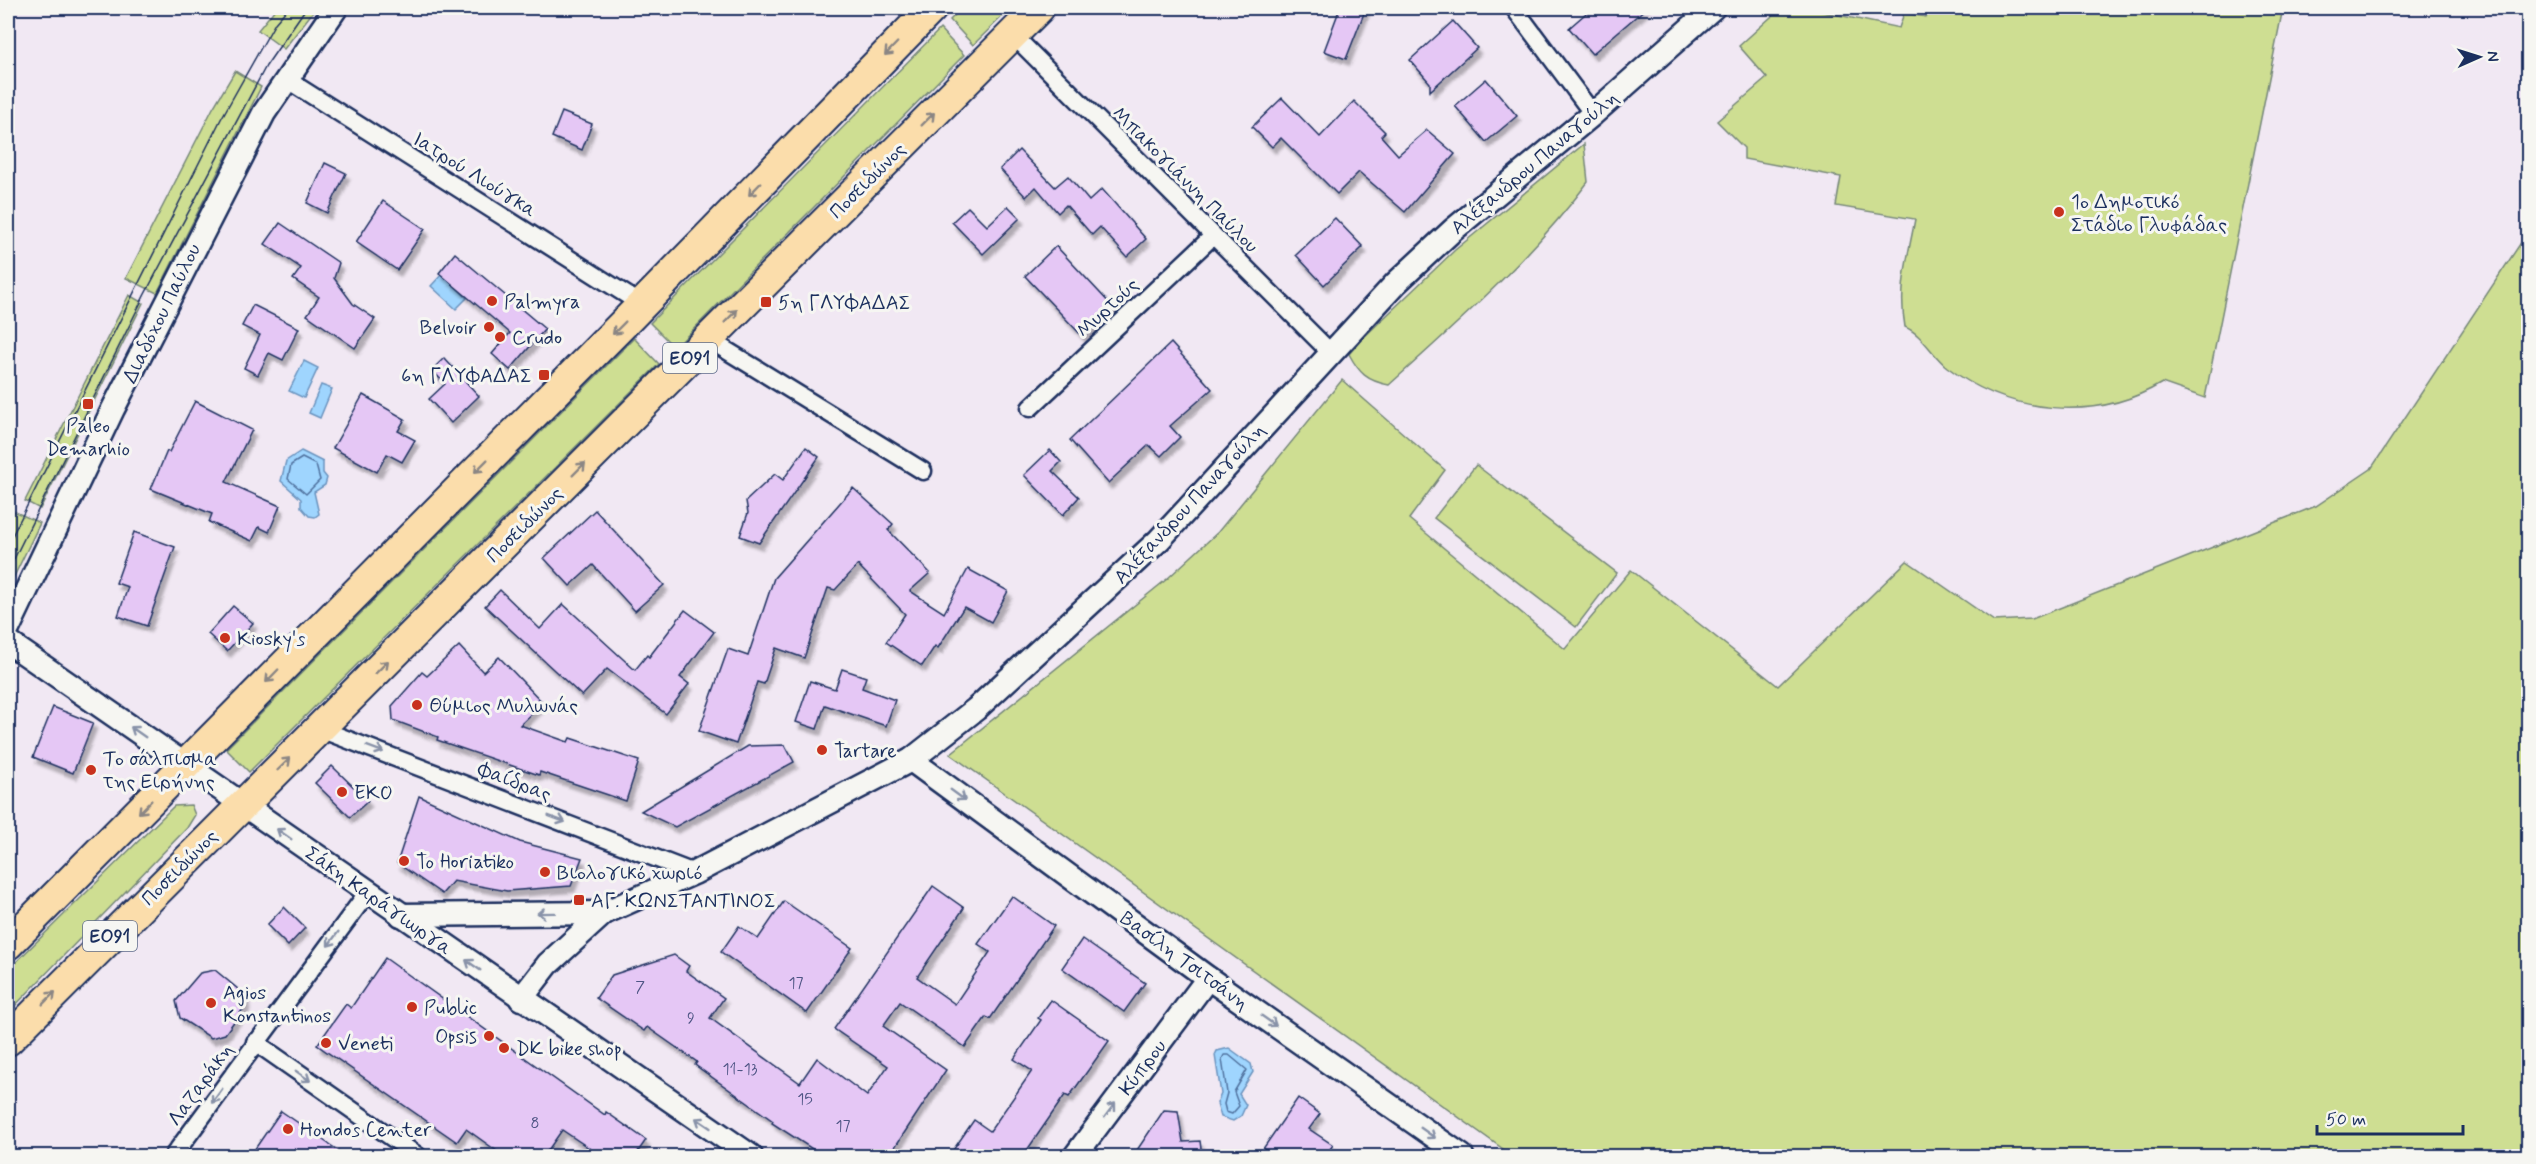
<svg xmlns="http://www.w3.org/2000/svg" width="2536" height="1164" font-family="Mynerve,sans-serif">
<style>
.green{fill:#cede92;stroke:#748678;stroke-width:1.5}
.water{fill:#9fd5fe;stroke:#6a93be;stroke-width:1.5}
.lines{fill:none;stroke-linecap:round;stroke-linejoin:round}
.shore{stroke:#50719e;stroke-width:1.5}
.building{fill:#e5c7f5;stroke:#1b2f5e;stroke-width:1.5;filter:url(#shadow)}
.street-casing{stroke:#1b2f5e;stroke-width:21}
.secondary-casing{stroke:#1b2f5e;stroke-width:27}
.highway-casing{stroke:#1b2f5e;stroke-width:34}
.street{stroke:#f6f6f2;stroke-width:16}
.secondary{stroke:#f6f6f2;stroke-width:22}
.highway{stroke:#fbddab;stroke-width:30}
.tram{stroke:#1b2f5e;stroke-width:1.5}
.oneway{stroke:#8b8684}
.oneway2{stroke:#8892a8}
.poi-dot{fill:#c8321e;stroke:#f6f6f2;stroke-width:2}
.labels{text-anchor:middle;stroke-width:6;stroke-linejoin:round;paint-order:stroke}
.number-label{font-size:16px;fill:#4e5584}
.shield{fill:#f6f6f2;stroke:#5d6b8a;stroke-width:1.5}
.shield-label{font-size:18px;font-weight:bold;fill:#1b2f5e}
.street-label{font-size:20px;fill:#1b2f5e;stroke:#f6f6f2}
.poi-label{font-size:20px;fill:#1b2f5e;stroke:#f6f6f2;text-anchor:start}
</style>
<defs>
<filter id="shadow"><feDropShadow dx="3.5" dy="6" stdDeviation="1.5" flood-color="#0004"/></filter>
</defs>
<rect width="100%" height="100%" fill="#f1e8f3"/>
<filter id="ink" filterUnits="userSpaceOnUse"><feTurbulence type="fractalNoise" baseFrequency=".0167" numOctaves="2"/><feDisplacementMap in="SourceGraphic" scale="12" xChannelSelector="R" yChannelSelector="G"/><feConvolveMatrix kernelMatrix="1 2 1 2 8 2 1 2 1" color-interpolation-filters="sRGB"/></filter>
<g filter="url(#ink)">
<g class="green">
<polygon points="276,8 316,8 284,49 258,30"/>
<polygon points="962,8 1011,8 973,45 950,20"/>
<path d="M 1781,8 L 1805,8 L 1899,28 L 1904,13 L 1926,17 L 1929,8 L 2283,8 L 2205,398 L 2162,383 C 2095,423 2009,414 1947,367 C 1932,355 1922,334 1905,327 C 1898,287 1908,258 1915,219 L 1836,206 L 1841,177 L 1744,159 L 1744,148 L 1717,121 L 1767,78 L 1739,46 Z"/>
<polygon points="940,29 964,55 675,348 650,323"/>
<polygon points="235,71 261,87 157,293 126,278 213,108"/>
<path d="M 1584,144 L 1588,182 C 1531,258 1460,321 1389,385 C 1367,381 1359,373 1349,354 L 1362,339 L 1455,250 Z"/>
<polygon points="2528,232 2528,1156 1513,1156 950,754 1167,579 1218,532 1342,380 1445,470 1409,519 1565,649 1631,570 1778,686 1907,561 1994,621 2032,619 2316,506 2371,469"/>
<polygon points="129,295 143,303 40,509 25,501"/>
<polygon points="634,338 659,364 249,772 226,749"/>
<polygon points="1476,465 1617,573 1576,627 1434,518"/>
<polygon points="11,510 40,523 8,589 8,518"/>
<polygon points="191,805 195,815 187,828 8,1013 8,970 174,806"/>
</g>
<g class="water">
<polygon points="442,274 467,298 456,309 431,286"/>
<polygon points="304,361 318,368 304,398 289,391"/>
<polygon points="321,385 332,389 320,418 309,413"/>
<polygon points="301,451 323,462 323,473 327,478 325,485 314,492 319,514 315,517 309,516 301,507 301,499 281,481 286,461"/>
<polygon points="1229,1048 1251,1064 1253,1072 1239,1094 1246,1105 1241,1116 1233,1121 1221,1117 1217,1103 1221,1094 1215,1055 1217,1051"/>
</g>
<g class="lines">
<g class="shore">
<polygon points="302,458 316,465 320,480 306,494 288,479 291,465"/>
<polygon points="1224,1055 1229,1055 1247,1070 1234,1092 1239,1106 1232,1114 1226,1112 1224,1104 1227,1093 1222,1059"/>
</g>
</g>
<g class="building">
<polygon points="1340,8 1366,8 1346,59 1324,51"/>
<polygon points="1592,8 1646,8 1592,54 1569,28"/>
<polygon points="1453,21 1477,48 1430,91 1430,83 1410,60"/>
<polygon points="1486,79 1517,116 1486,142 1455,106"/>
<polygon points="1282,98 1320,137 1354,101 1385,132 1381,136 1398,155 1427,130 1455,154 1405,212 1359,172 1337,194 1281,138 1272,147 1252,127"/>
<polygon points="562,112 592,124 582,150 552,137"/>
<polygon points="1019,150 1055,187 1068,176 1089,201 1102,189 1146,239 1127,257 1100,227 1092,235 1066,205 1058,213 1036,187 1026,197 1000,169"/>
<polygon points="325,163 346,173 327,213 307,203"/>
<polygon points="383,201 425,229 397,270 356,242"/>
<polygon points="1008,206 1020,218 983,254 952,222 968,207 987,226"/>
<polygon points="1335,218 1363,247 1324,285 1296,255"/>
<polygon points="280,223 339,263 334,278 353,304 375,319 355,348 307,315 319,297 293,279 301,268 265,244"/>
<polygon points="1056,246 1114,308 1083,337 1025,276"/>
<polygon points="455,253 545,329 510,370 492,354 510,333 439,273"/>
<polygon points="253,305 299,328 283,360 269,353 258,375 244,368 260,335 242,326"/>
<polygon points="1171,343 1212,389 1170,426 1180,437 1161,456 1149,445 1108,483 1070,440"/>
<polygon points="444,358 479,396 451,423 429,399 445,384 432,370"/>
<polygon points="363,395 405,419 398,431 415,440 402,462 387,454 377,472 333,448"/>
<polygon points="195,401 252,430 226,482 280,506 269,532 259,527 252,541 209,522 212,514 151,489 167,451 169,452"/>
<polygon points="806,447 819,457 759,543 740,536 748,513 746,501 775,474 783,480"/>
<polygon points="1050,450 1061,462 1052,471 1079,497 1063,515 1024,475"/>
<polygon points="853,488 893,524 888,530 930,573 910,591 944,613 968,569 1008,591 991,622 964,607 938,648 935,646 922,666 886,642 905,614 858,565 835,590 828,588 804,658 776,648 764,684 757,682 736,744 699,731 728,649 748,656 774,578"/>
<polygon points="595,510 664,585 635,611 593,565 570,586 544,558"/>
<polygon points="134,532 175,547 147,626 118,616 128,587 116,583"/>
<polygon points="500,590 540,629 563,604 635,670 647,655 649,657 685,610 714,632 680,677 689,684 666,714 607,669 582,696 485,606"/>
<polygon points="233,606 253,623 227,651 208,634"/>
<polygon points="459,646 483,672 499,657 543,703 520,725 568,742 570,738 639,761 626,801 540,772 539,775 437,740 438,737 393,720 392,706 422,672 427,676"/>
<polygon points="842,669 866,677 862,688 895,700 886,726 825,705 817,729 796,722 810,681 835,689"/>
<polygon points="53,707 93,723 73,773 33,757"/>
<polygon points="785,745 794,762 675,827 641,811 748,746"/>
<polygon points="332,766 368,801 350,817 315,783"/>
<polygon points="419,796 520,842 582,858 571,886 507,891 453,881 442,894 397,863"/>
<polygon points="933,886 964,908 917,977 955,1004 990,952 978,944 1012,896 1054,926 990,1019 986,1017 965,1047 900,1002 883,1026 946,1070 889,1156 823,1156 772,1123 773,1121 695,1065 697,1062 647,1027 644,1031 596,998 612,975 674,955 689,966 686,971 724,998 710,1018 800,1083 817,1058 867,1096 888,1066 834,1029"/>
<polygon points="784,901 852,948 807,1013 721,952 739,926 758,939"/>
<polygon points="284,907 305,928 288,946 267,925"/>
<polygon points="1082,939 1145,983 1124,1012 1062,968"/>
<polygon points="385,958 605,1115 606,1112 646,1140 635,1156 601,1156 562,1130 544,1156 504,1156 466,1129 457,1142 317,1045 346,1004 351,1008"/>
<polygon points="215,970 245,995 246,1005 225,1034 211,1038 180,1018 176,1001 200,973"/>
<polygon points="1051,1000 1109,1041 1069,1097 1065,1095 1023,1156 949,1156 974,1120 990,1131 1032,1071 1014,1059 1041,1020 1038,1018"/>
<polygon points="1298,1098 1320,1114 1309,1129 1333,1145 1325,1156 1258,1156"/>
<polygon points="1164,1110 1178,1111 1183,1142 1200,1141 1202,1156 1133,1156"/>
<polygon points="281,1111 346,1156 250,1156"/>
</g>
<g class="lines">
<g class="street-casing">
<g id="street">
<polyline points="1514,8 1593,114"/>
<polyline points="1012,34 1331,353"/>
<polyline points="286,79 641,304"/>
<polyline points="708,339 923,471"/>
<polyline points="1030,408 1213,236"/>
<polyline points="320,729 694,873"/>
<polyline points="255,1042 418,1156"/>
<polyline points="173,1156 368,892"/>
</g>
</g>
<g class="secondary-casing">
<g id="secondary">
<polyline points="8,629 113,409 264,113 336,8"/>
<polyline points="8,642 751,1156"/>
<polyline points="911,760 1208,978 1462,1156"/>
<polyline points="401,915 604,913"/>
<polyline points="521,999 548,964 604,913 694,873 911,760 976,709 1159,540 1396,283 1453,230 1593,114 1713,8"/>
<polyline points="1075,1156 1208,978"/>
</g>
</g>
<g class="highway-casing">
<g id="highway">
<polyline points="8,944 630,317 932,8"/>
<polyline points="8,1040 1039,8"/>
</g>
</g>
<use href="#street" class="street"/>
<use href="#secondary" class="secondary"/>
<use href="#highway" class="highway"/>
<g class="tram">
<polyline points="8,544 221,119 275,23 288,8"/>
<polyline points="8,571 144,296 266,66 306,8"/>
</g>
</g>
<defs><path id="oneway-shaft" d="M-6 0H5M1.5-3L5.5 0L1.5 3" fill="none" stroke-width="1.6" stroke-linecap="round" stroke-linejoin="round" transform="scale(1.5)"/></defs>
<g class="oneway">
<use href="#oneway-shaft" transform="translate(891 49) rotate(134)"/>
<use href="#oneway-shaft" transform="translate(928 119) rotate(-45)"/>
<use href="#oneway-shaft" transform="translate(755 189) rotate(134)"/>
<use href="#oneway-shaft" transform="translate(731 316) rotate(-45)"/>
<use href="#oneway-shaft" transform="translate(619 328) rotate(135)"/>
<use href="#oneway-shaft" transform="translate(481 466) rotate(135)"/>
<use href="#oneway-shaft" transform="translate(579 469) rotate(-45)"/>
<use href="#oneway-shaft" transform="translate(382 667) rotate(-45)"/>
<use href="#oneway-shaft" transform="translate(272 676) rotate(134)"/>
<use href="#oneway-shaft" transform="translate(284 764) rotate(-44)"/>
<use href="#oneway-shaft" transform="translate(145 807) rotate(135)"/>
<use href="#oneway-shaft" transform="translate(49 998) rotate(-45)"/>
</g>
<g class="oneway2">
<use href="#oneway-shaft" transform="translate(138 732) rotate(-145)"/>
<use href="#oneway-shaft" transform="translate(375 749) rotate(21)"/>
<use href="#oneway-shaft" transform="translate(958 795) rotate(36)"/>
<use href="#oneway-shaft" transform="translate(557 819) rotate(21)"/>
<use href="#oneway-shaft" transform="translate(284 834) rotate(-145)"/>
<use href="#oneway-shaft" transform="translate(546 913) rotate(179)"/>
<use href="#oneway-shaft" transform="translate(333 939) rotate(127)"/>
<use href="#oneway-shaft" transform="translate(473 965) rotate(-145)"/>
<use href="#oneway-shaft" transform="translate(1269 1021) rotate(35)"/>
<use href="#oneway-shaft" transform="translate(303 1076) rotate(35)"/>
<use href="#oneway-shaft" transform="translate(217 1096) rotate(126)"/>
<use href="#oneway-shaft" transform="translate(1110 1110) rotate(-53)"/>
<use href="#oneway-shaft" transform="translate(703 1123) rotate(-146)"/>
<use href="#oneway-shaft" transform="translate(1428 1133) rotate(35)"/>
</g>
</g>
<g class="poi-dot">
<circle cx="2059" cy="212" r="6"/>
<circle cx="492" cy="301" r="6"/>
<rect x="760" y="296" width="12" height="12" rx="3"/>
<circle cx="489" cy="327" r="6"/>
<circle cx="500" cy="337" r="6"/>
<rect x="538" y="369" width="12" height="12" rx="3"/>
<rect x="82" y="398" width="12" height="12" rx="3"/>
<circle cx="225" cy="638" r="6"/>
<circle cx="417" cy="705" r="6"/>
<circle cx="822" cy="750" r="6"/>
<circle cx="91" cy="770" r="6"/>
<circle cx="342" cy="792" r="6"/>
<circle cx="404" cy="861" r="6"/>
<circle cx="545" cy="872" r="6"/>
<rect x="573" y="894" width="12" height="12" rx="3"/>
<circle cx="211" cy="1003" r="6"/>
<circle cx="412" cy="1007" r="6"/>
<circle cx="489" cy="1036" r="6"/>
<circle cx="326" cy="1043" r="6"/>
<circle cx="504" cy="1048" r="6"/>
<circle cx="288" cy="1129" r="6"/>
</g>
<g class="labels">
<g class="number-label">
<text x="796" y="988">17</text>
<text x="640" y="992">7</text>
<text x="691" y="1023">9</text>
<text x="740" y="1074">11-13</text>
<text x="805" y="1104">15</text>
<text x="535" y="1128">8</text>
<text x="843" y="1131">17</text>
</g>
<g class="shield">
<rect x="663" y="343" width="54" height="30" rx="4.5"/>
<rect x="83" y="921" width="54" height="30" rx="4.5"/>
</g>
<g class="shield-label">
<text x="690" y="364">ΕΟ91</text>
<text x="110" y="942">ΕΟ91</text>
</g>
<g class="street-label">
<text transform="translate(1534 162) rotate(-40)" y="7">Αλέξανδρου Παναγούλη</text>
<text transform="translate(475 174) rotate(32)" y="7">Ιατρού Λιούγκα</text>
<text transform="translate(1186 179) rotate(45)" y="7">Μπακογιάννη Παύλου</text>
<text transform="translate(867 180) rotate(-45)" y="7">Ποσειδώνος</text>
<text transform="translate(1107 307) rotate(-43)" y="7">Μυρτούς</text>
<text transform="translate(161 313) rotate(-64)" y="7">Διαδόχου Παύλου</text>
<text transform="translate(1189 503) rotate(-47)" y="7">Αλέξανδρου Παναγούλη</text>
<text transform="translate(524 524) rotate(-45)" y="7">Ποσειδώνος</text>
<text transform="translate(515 781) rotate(21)" y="7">Φαίδρας</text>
<text transform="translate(179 867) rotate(-45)" y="7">Ποσειδώνος</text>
<text transform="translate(379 900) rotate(35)" y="7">Σάκη Καράγιωργα</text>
<text transform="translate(1185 960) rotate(36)" y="7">Βασίλη Τσιτσάνη</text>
<text transform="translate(1142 1067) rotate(-53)" y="7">Κύπρου</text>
<text transform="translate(200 1084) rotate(-54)" y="7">Λαζαράκη</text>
</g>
<g class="poi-label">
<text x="2071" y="208">1ο Δημοτικό<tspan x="2071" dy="23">Στάδιο Γλυφάδας</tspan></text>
<text x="504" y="308">Palmyra</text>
<text x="778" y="309">5η ΓΛΥΦΑΔΑΣ</text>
<text x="477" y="334" text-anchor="end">Belvoir</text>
<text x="512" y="344">Crudo</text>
<text x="532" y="382" text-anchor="end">6η ΓΛΥΦΑΔΑΣ</text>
<text x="88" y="432" text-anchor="middle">Paleo<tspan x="88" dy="23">Demarhio</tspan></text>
<text x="237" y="645">Kiosky's</text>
<text x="429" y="712">Θύμιος Μυλωνάς</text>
<text x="834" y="757">Tartare</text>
<text x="103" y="765">Το σάλπισμα<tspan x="103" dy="23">της Ειρήνης</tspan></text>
<text x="354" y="799">EKO</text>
<text x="416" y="868">To Horiatiko</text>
<text x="557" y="879">Βιολογικό χωριό</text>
<text x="591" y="907">ΑΓ. ΚΩΝΣΤΑΝΤΙΝΟΣ</text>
<text x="223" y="999">Agios<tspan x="223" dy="23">Konstantinos</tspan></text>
<text x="424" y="1014">Public</text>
<text x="477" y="1043" text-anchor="end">Opsis</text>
<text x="338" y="1050">Veneti</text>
<text x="516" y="1055">DK bike shop</text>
<text x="300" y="1136">Hondos Center</text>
</g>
</g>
<rect width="2536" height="1164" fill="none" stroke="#f6f6f2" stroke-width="30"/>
<rect x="15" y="15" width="2506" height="1134" fill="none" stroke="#1b2f5e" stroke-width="2" filter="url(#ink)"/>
<g transform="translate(2479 57) rotate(87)" stroke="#f6f6f2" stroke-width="4.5" paint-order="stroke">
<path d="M0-4.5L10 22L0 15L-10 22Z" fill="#1b2f5e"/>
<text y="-9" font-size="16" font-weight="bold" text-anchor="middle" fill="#1b2f5e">N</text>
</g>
<path d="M2317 1125v9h146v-9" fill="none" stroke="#1b2f5e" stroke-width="3"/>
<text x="2326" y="1125" font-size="18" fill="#1b2f5e" stroke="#f6f6f2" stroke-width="4.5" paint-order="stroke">50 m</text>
</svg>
